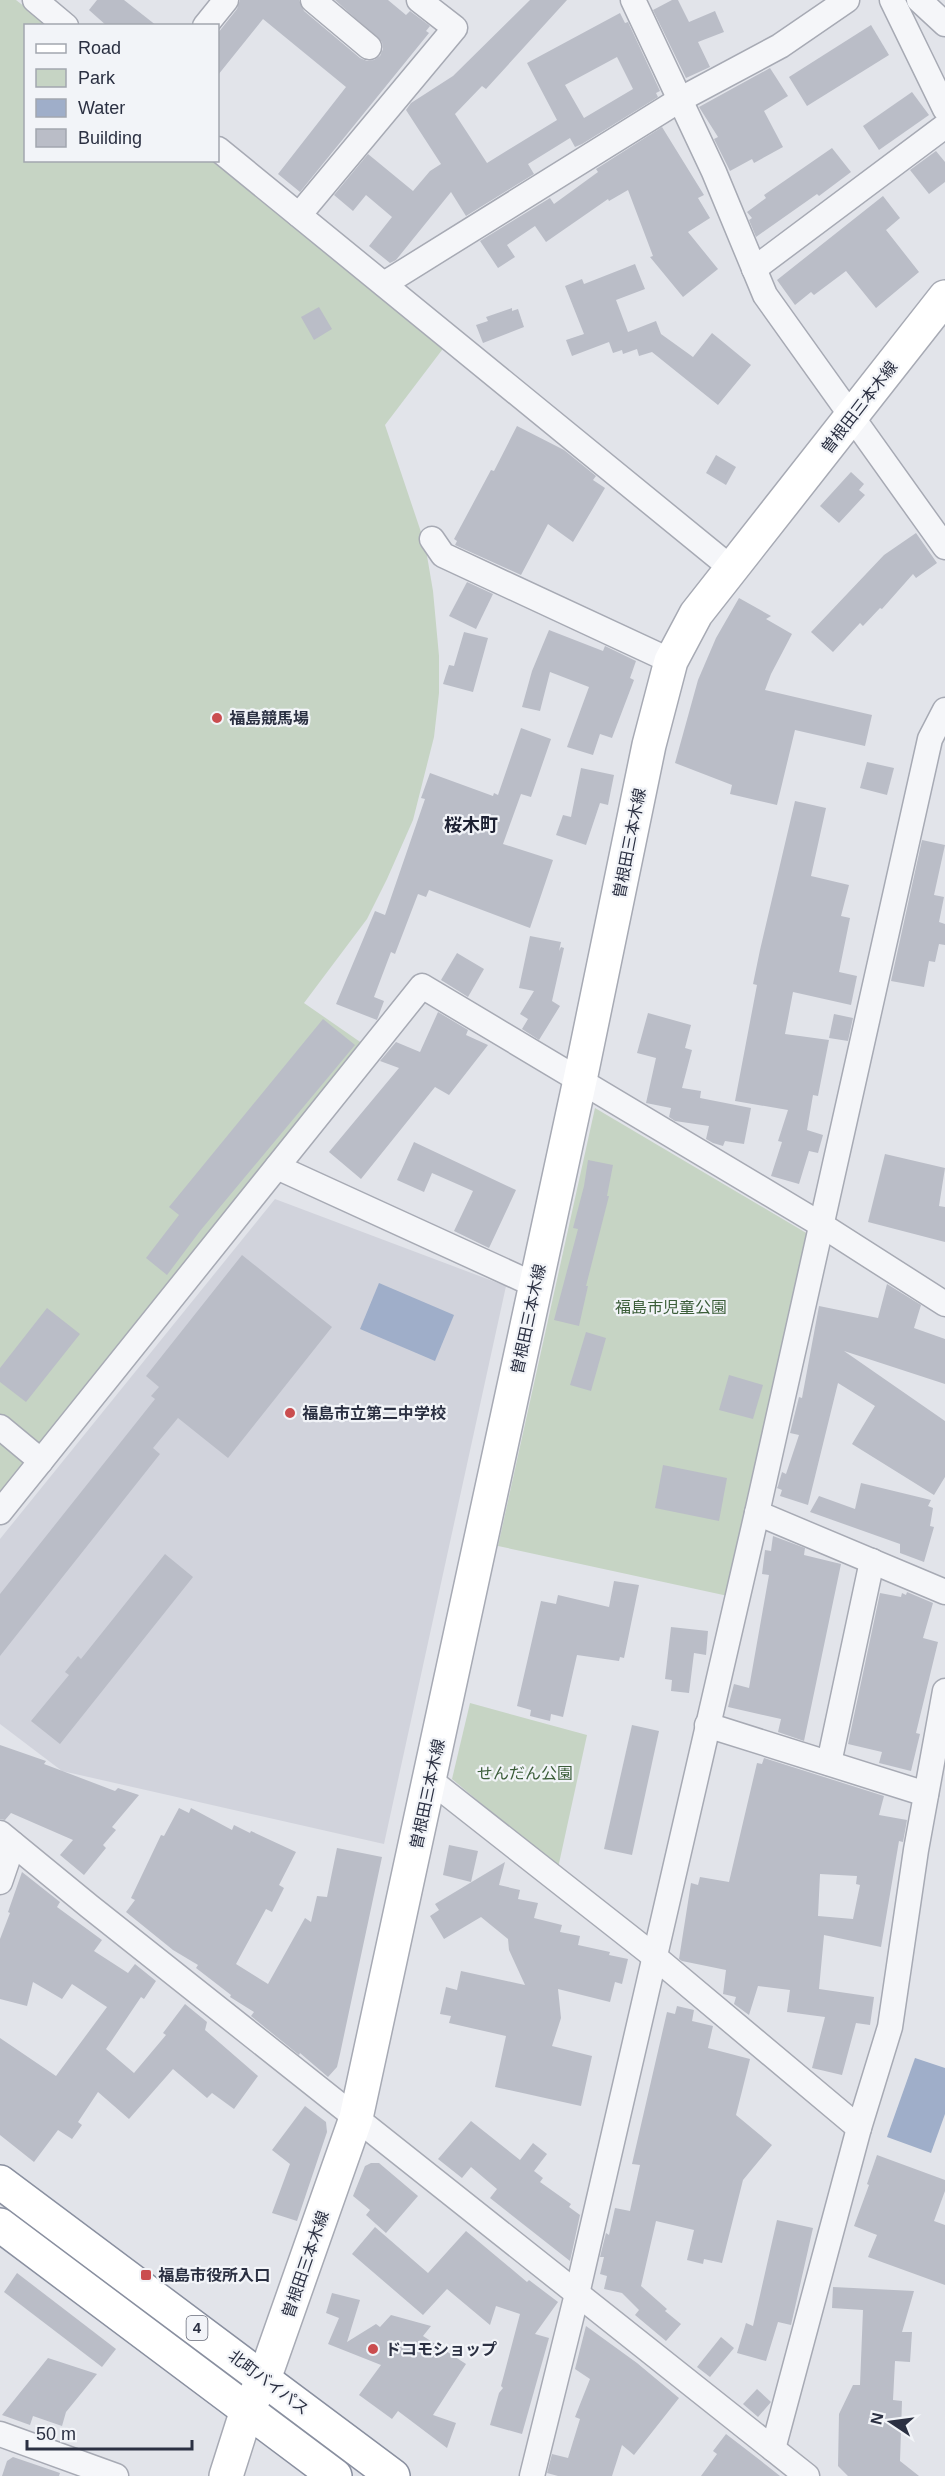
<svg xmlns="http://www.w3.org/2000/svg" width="945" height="2476" font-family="Helvetica,'Noto Sans JP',sans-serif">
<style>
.built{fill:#d1d3dc}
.green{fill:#c6d4c4}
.water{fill:#9faec9}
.building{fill:#babdc7;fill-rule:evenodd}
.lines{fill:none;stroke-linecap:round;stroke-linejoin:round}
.street-casing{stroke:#a7aab4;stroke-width:27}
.secondary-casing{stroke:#a7aab4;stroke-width:36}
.highway-casing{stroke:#8a90a0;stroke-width:36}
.street{stroke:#f5f6f9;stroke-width:24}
.secondary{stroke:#fff;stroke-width:33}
.highway{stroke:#fff;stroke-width:33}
.poi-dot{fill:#ca4d4f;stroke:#f2f4f8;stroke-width:2}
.labels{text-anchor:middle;stroke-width:4.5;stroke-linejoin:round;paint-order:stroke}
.shield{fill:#f2f4f8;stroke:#676b79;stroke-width:1.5}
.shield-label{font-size:15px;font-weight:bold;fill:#2b3042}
.street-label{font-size:16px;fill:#2b3042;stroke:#f2f4f8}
.poi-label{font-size:16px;font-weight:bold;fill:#2b3042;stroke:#f2f4f8;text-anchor:start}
.park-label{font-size:16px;fill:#3b5d39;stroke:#f2f4f8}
.neighbourhood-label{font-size:18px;font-weight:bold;fill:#1d2133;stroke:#f2f4f8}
</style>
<rect width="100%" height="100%" fill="#e2e4ea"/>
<polygon class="built" points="275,1199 506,1286 384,1844 62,1771 0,1724 0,1539"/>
<g class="green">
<polygon points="0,0 16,0 48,25 26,26 26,160 215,161 445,346 385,425 425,544 433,591 439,656 439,693 434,737 413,820 387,879 367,919 304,1003 366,1046 0,1495"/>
<polygon points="595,1108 808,1234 728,1596 498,1546"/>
<polygon points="470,1703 587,1735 558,1868 452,1779"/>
</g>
<g class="water">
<polygon points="379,1283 454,1315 435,1361 360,1329"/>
<polygon points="915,2058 945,2068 945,2114 931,2153 887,2137"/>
</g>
<g class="building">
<polygon points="97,0 124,0 157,26 107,26 89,10"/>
<polygon points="240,0 299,0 304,11 360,58 367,61 374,60 380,56 383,49 382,42 335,0 388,0 406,15 410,11 430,26 426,31 429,33 300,192 278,174 346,87 263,19 218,75 218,33 237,9"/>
<path d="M 530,0 L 567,0 L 486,89 L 482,86 L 455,114 L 487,163 L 557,120 L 527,63 L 620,13 L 625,23 L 628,22 L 660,91 L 656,93 L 658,97 L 582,144 L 575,147 L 570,138 L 528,164 L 534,174 L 466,216 L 451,192 L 396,260 L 390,263 L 369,246 L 392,217 L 366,195 L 353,211 L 334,195 L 368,154 L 413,191 L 430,171 L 441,164 L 406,110 L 411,103 L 453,76 ZM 617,57 L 633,89 L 584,118 L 565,85 Z"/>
<polygon points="672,0 678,0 689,22 715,11 724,32 698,42 710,67 686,78 653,10"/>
<polygon points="871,25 889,55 807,106 789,77"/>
<polygon points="770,68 788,96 764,111 783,147 754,163 752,159 730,171 714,139 718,137 699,107"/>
<polygon points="912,92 929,115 879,150 863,126"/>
<polygon points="662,127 704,195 698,198 710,218 688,232 718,269 683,297 650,257 653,256 628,190 609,201 608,199 546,242 535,226 507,245 515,257 498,268 480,241 550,198 554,204 598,172 596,169"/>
<polygon points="832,148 851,172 819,196 817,194 756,237 749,220 752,218 747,212 766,198 764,195"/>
<polygon points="936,151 945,162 945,182 929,194 910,170"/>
<polygon points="883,196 900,218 886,230 919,272 876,308 846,271 814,295 811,292 795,305 777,280"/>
<polygon points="635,264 645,289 616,300 628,332 656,321 661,334 693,357 712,333 751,365 718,405 652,352 639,356 637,349 623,354 622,350 613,353 609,342 572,356 566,340 584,334 565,286 582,279 584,284"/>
<polygon points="319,307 332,329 314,340 301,317"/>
<polygon points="512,308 512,311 518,309 524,327 483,343 476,325 488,321 486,317"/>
<polygon points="517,426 564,450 596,476 593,480 605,488 573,542 548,524 521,575 455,545 457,541 454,539 491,470 494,471"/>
<polygon points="716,455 736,467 726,485 706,473"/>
<polygon points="851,472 864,484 859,490 865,495 839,523 820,506"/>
<polygon points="916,533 937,563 916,578 913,574 882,609 880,608 863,626 860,623 833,652 811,632 884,555"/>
<polygon points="467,582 493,594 476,629 449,616"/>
<polygon points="739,598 771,616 766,619 792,634 771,674 765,690 872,715 865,746 795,730 777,805 730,794 732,785 675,763 698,680 716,638"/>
<polygon points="549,630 603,651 605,646 636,661 630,678 634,680 612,738 600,734 593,755 567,747 589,687 550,672 540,711 522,707 532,671"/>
<polygon points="464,632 488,638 473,692 443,684 449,665 454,666"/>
<polygon points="521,728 551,739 531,797 521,794 503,844 553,860 530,928 429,890 426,897 418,894 395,954 391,952 374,997 384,1001 377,1020 336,1004 375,911 385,915 425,799 421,798 430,773 493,796 494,793 498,795"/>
<polygon points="867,762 894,768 887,795 860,788"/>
<polygon points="581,768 614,775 608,805 600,803 586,845 556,835 563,815 571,817"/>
<polygon points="795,801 826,808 811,876 849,885 841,916 850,918 839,972 857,976 851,1005 793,992 785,1034 829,1040 818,1096 813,1095 807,1130 823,1135 818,1153 809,1151 799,1184 771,1176 782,1142 778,1141 788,1110 735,1101 757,985 753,984 760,950"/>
<polygon points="922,840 945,845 934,895 944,897 939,922 945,924 945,945 939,944 935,962 929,961 924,987 891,981"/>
<polygon points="530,936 561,942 559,951 561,947 564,948 552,1001 560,1006 539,1040 522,1029 528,1019 520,1014 534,991 519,988"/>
<polygon points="457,953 484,969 468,997 441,980"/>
<polygon points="438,1012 468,1030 466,1035 488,1045 449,1095 435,1087 361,1179 329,1152 399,1068 380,1061 396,1042 420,1052"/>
<polygon points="648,1013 691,1025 685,1048 692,1050 682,1088 701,1091 700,1098 751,1108 744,1144 725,1141 723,1146 713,1143 706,1139 709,1126 675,1121 669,1117 671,1108 646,1103 656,1058 637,1053"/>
<polygon points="834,1014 853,1018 848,1041 829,1038"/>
<polygon points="323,1019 355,1045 200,1231 167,1275 146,1258 179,1215 169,1207"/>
<polygon points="414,1142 516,1190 489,1248 454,1231 473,1191 432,1173 424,1192 397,1180"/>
<polygon points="885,1154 945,1168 939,1206 945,1207 945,1242 868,1222"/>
<polygon points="588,1160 613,1165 607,1196 609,1196 586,1286 588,1286 579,1326 554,1320 578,1229 573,1228 584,1186"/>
<polygon points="242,1255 332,1327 228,1458 178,1418 153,1448 160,1454 0,1656 0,1594 155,1399 151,1396 159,1387 146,1376"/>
<polygon points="887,1284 921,1305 914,1328 945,1339 945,1384 844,1351 945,1421 945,1477 934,1495 852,1444 875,1406 838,1383 808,1505 780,1496 782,1490 777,1488 778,1486 782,1472 786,1474 799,1435 790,1433 799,1397 802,1398 819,1306 878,1318"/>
<polygon points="47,1308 80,1334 26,1402 0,1382 0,1368"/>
<polygon points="586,1332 606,1338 591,1391 570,1385"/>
<polygon points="729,1375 763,1385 753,1419 719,1410"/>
<polygon points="663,1465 727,1478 719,1521 655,1508"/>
<polygon points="861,1483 931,1500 928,1506 933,1508 930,1526 934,1527 924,1562 900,1553 900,1544 810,1512 819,1496 855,1509"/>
<polygon points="773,1536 805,1548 804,1555 841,1564 804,1741 778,1732 781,1719 728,1707 734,1684 749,1688 769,1575 762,1574 765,1550 771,1551"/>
<polygon points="165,1554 193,1577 60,1744 31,1721 69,1675 65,1672 78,1656 81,1659"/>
<polygon points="614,1581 639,1585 624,1658 620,1657 619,1661 577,1655 563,1717 551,1714 550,1721 530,1716 531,1710 517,1706 541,1601 556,1604 558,1595 609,1607"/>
<polygon points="907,1592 933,1603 923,1638 938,1642 916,1733 920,1734 911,1771 879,1763 882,1752 848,1744 880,1593 901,1597 902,1593 906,1595"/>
<polygon points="671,1627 708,1631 706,1655 694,1653 689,1693 671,1691 672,1680 665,1679"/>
<polygon points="632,1725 659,1731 632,1855 604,1849"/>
<polygon points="0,1745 46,1761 44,1764 115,1791 118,1788 139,1795 112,1827 116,1830 103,1845 106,1848 84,1875 60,1855 73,1840 11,1813 5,1820 0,1819"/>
<path d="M 764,1758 L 884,1796 L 879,1815 L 907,1820 L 903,1842 L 899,1841 L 881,1947 L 824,1935 L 819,1989 L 874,1997 L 870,2025 L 856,2023 L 842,2075 L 812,2068 L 825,2017 L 787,2012 L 790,1990 L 758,1986 L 749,2015 L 734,2004 L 736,1997 L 723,1994 L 726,1970 L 682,1961 L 679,1959 L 691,1883 L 698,1885 L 700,1877 L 729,1882 L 757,1763 L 762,1764 ZM 820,1874 L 857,1876 L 856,1884 L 860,1885 L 853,1919 L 818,1916 Z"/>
<polygon points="179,1808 189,1813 191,1808 232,1830 234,1825 250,1833 251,1831 296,1852 279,1885 284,1888 272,1912 266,1909 236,1964 268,1984 305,1918 311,1922 317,1896 327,1897 337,1848 382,1857 340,2054 337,2067 328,2077 300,2053 299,2055 251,2016 254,2012 230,1997 231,1995 196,1968 198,1965 173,1950 126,1912 135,1900 131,1898 161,1835 164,1836"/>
<polygon points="449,1845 478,1851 471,1882 443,1875"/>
<polygon points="505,1862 499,1885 520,1890 518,1899 538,1903 534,1918 562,1925 560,1932 580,1936 578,1945 610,1952 609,1955 628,1959 622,1984 615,1982 610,2002 558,1989 561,2018 552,2046 592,2056 581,2106 495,2087 506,2036 449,2023 451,2016 440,2014 446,1987 457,1990 461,1971 525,1985 509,1950 508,1939 481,1917 444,1939 430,1916 439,1910 435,1904"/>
<polygon points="22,1872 60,1902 57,1907 102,1940 94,1951 128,1973 135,1964 156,1981 144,1999 141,1997 106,2049 134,2073 166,2035 163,2033 185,2004 207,2022 205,2030 258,2076 234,2109 212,2093 207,2098 173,2069 129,2119 98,2092 78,2122 82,2125 72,2139 58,2130 34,2162 0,2135 0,2038 56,2076 107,2007 72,1984 62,1999 33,1982 27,2006 0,1999 0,1939 10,1913 8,1912"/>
<polygon points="677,2006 694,2010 692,2021 713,2026 708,2048 750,2059 736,2115 772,2145 743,2180 722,2263 704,2259 703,2264 687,2260 694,2230 656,2221 641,2286 667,2309 665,2311 681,2324 666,2341 635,2315 639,2310 622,2293 604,2289 607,2276 600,2274 604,2257 600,2257 606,2233 609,2235 615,2208 630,2211 640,2165 632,2164 667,2012 675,2014"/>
<polygon points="305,2106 326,2122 327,2132 297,2221 272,2213 290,2164 272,2150"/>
<polygon points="471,2121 520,2160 533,2143 547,2154 534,2171 543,2178 540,2182 571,2204 569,2207 580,2215 570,2261 490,2198 497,2189 471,2167 462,2178 438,2159"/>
<polygon points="877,2155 945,2180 945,2191 934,2221 945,2225 945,2285 868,2257 877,2235 854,2226 869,2185 867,2184"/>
<polygon points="371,2163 379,2163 418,2196 386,2233 366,2215 370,2210 353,2196 365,2166"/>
<polygon points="777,2220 813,2228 791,2325 778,2322 766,2361 737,2353 746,2323 753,2326"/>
<polygon points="375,2227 428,2273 466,2231 527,2282 529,2280 558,2302 535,2334 549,2338 522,2434 490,2425 499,2393 503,2388 501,2386 520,2314 496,2306 490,2325 447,2289 423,2315 352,2254"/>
<polygon points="17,2273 116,2349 102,2367 4,2292"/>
<polygon points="833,2287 914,2291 902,2332 912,2332 910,2362 895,2361 893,2400 902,2401 900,2461 919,2476 848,2476 838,2466 839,2414 853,2385 860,2385 863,2310 832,2308"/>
<polygon points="332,2293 360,2300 347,2342 376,2324 380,2327 391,2315 431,2326 423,2336 466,2364 433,2415 456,2423 447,2448 398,2411 392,2419 359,2395 381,2365 328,2344 339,2318 326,2313"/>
<polygon points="586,2326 637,2363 679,2398 634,2455 622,2445 612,2476 558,2476 547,2473 552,2454 568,2458 580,2419 575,2417 590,2379 575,2369"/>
<polygon points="721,2337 734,2348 710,2377 697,2367"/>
<polygon points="48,2358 97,2374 66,2412 62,2426 33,2416 30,2425 2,2415"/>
<polygon points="757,2389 771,2402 758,2417 743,2404"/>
<polygon points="726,2434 756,2457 780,2476 701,2476 717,2454 713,2451"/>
<polygon points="13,2457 60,2473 59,2476 2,2476 7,2461"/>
</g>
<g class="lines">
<g class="street-casing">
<g id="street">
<polyline points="35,0 66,26"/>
<polyline points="313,0 369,47"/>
<polyline points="633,0 714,172 765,295 945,547"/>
<polyline points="892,0 945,109"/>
<polyline points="919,0 945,24"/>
<polyline points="205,26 226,0"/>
<polyline points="218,149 731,568"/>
<polyline points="299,215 455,28 419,0"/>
<polyline points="754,269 945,126"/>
<polyline points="384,284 681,99 780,46 847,0"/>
<polyline points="432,539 443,555 671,661"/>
<polyline points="277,1167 535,1285"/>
<polyline points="0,1427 41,1461"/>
<polyline points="0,1512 422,986 820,1224 945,1304"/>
<polyline points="757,1513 945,1592"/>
<polyline points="707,1725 926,1794"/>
<polyline points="829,1763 872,1561"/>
<polyline points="430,1780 655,1957 859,2128"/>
<polyline points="0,1833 89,1906 807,2476"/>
<polyline points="0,1882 13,1844"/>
<polyline points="0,2434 116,2476"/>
<polyline points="773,2449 859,2128 890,2027 916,1850 945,1691"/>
<polyline points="532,2476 577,2294 757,1513 930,739 945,710"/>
</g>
</g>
<g class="secondary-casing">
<polyline id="secondary" points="226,2476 247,2410 264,2379 356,2118 580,1080 649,745 671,661 696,614 945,297"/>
</g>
<g class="highway-casing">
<g id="highway">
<polyline points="0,2182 393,2476"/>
<polyline points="0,2225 335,2476"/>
</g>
</g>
<use href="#street" class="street"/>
<use href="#secondary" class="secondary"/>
<use href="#highway" class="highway"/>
</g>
<g class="poi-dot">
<circle cx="217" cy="718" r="6"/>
<circle cx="290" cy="1413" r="6"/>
<rect x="140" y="2269" width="12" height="12" rx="3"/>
<circle cx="373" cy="2349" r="6"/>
</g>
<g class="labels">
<rect class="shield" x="186.5" y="2316" width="21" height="24" rx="4.5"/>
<g class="shield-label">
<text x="197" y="2333">4</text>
</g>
<g class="street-label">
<text transform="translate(859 407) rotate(-52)" y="6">曽根田三本木線</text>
<text transform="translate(629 843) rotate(-79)" y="6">曽根田三本木線</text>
<text transform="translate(528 1319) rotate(-78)" y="6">曽根田三本木線</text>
<text transform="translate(427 1794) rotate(-78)" y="6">曽根田三本木線</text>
<text transform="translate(305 2264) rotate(-71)" y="6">曽根田三本木線</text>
<text transform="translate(269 2382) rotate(37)" y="6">北町バイパス</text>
</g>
<g class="poi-label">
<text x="229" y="724">福島競馬場</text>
<text x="302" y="1419">福島市立第二中学校</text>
<text x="158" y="2281">福島市役所入口</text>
<text x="385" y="2355">ドコモショップ</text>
</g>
<g class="park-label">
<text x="671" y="1313">福島市児童公園</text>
<text x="525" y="1779">せんだん公園</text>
</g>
<g class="neighbourhood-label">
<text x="471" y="831">桜木町</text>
</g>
</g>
<rect x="24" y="24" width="195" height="138" fill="#f2f4f8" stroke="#a2a6af" stroke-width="1.5"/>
<rect x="36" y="44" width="30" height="9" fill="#ffffff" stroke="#a2a6af" stroke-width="1.5"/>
<text x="78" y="54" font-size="18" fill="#2b3042">Road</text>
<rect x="36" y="69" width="30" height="18" fill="#c6d4c4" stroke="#a2a6af" stroke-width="1.5"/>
<text x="78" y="84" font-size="18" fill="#2b3042">Park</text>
<rect x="36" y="99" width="30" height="18" fill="#9faec9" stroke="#a2a6af" stroke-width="1.5"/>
<text x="78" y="114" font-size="18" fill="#2b3042">Water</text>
<rect x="36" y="129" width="30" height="18" fill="#babdc7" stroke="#a2a6af" stroke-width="1.5"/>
<text x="78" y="144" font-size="18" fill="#2b3042">Building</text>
<g transform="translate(891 2422) rotate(283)" stroke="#f2f4f8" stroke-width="4.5" paint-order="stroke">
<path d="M0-4.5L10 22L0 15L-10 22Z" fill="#2b3042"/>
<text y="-9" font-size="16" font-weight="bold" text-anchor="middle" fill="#2b3042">N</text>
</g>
<path d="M27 2440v9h165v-9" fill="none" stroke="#2b3042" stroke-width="3"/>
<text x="36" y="2440" font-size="18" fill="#2b3042" stroke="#f2f4f8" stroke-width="4.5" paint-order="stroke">50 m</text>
</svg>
